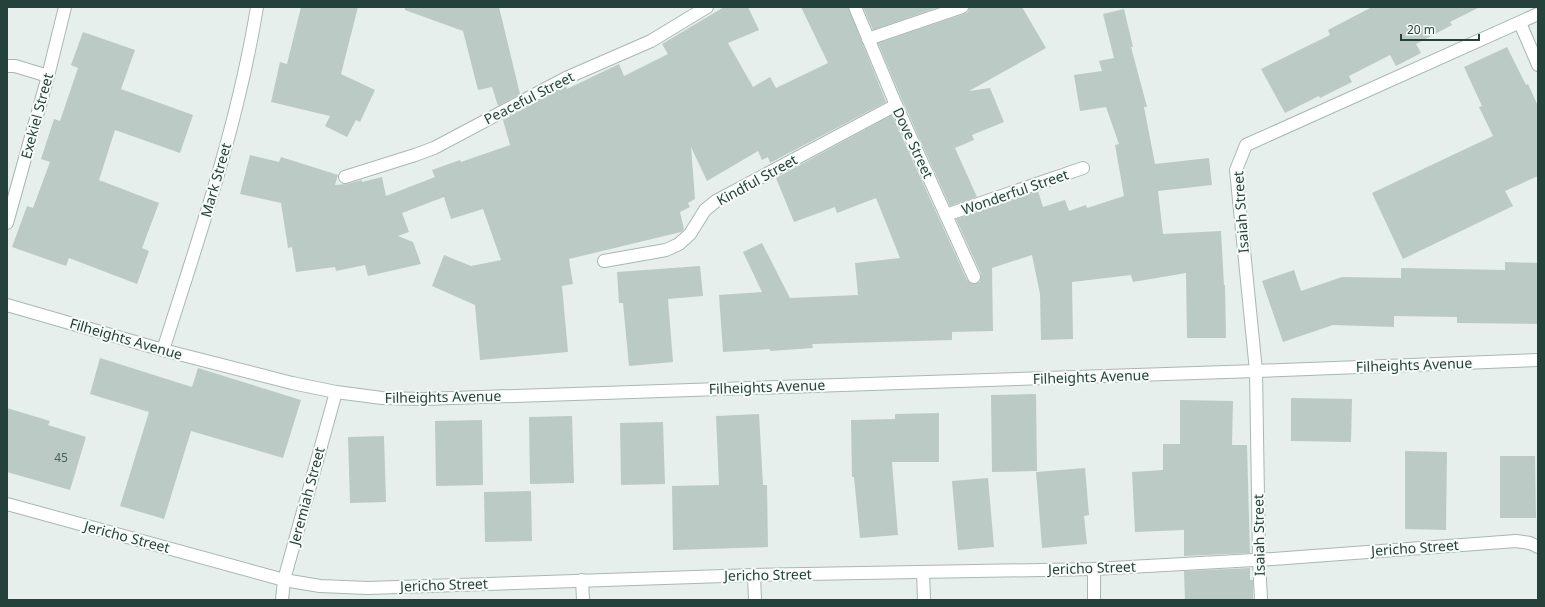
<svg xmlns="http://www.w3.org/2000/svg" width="1545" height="607" font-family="'Noto Sans',sans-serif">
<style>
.building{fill:#bbcac4}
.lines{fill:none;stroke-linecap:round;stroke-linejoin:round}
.street-casing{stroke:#a8b8b2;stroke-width:14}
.street{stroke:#fff;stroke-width:12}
.labels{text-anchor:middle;stroke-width:4;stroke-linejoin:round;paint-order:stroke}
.number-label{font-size:12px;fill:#4a645c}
.street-label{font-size:14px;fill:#24423a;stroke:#f7fbf9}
</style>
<rect width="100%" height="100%" fill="#e6efeb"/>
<g class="building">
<polygon points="301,7 358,7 341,74 375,90 360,122 356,120 347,137 325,126 330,116 271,102 280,62 287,64"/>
<polygon points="405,7 499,7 520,94 498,106 492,87 478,90 463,31 405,10"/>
<polygon points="724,7 748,7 759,30 728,43 753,87 770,77 776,88 828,63 801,7 848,7 886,102 770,163 768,157 762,160 758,151 707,181 691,147 695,199 688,203 690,207 680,212 684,229 681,232 569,259 573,284 562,286 568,352 480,360 475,305 432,286 444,255 471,266 501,260 483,209 451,219 444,197 402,213 409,232 398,236 413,242 421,264 368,276 365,265 336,271 335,267 296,272 292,247 288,248 281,203 240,194 250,155 279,162 281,157 338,175 335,185 347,184 362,180 362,182 382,177 386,196 435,177 432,170 460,160 461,162 510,145 503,120 566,86 567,89 619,64 624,76 668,54 662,44"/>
<polygon points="863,7 939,7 873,30"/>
<polygon points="969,7 1022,7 1046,48 969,91 990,88 1004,122 972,135 974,140 955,148 977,197 950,206 903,102 878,43 964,14 968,12"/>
<polygon points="1372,7 1480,7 1450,22 1452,25 1416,44 1421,53 1396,66 1390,55 1349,76 1352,82 1320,98 1319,96 1285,113 1261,69 1330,35 1328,30"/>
<polygon points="1124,9 1133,47 1131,47 1147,107 1144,107 1155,164 1209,158 1212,185 1158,191 1163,234 1221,231 1224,285 1225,285 1226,338 1187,338 1186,273 1133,282 1131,275 1072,282 1073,339 1041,340 1040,294 1032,255 992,268 993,331 952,332 952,340 812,344 813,348 770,351 770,349 723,352 719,295 762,292 743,252 762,243 790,298 858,295 855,263 900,258 876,198 837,213 835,207 794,222 776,178 892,115 967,280 973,284 980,282 981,274 956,219 1038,191 1043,207 1065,200 1069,211 1086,205 1087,208 1124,196 1115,145 1119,144 1106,107 1080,111 1074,75 1102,71 1099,61 1114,58 1103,14"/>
<polygon points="83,32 135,50 121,89 193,115 180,153 115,130 99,180 159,203 142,248 149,251 137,284 69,258 66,266 12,247 27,206 33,208 50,162 41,159 54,119 60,121 78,68 71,65"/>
<polygon points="1507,47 1526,85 1528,84 1538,106 1538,176 1505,191 1513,206 1403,259 1372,193 1493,136 1479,107 1482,106 1464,67"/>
<polygon points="1505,262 1538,263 1538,324 1457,323 1457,317 1394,316 1394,327 1333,325 1283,342 1262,281 1294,270 1301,291 1342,277 1401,278 1401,268 1505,270"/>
<polygon points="700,266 703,296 668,299 673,362 629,366 623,303 619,303 617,272"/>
<polygon points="100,358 192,387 198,368 301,400 283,458 191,431 164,519 120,506 149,412 90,394"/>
<polygon points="1036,394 1037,471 992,472 991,395"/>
<polygon points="1291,398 1352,399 1351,442 1291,441"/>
<polygon points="1180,400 1233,401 1232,445 1247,445 1250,553 1184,556 1184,530 1135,532 1132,472 1163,470 1163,444 1180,444"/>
<polygon points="7,408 50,421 48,425 86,437 70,490 7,472"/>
<polygon points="939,413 939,462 892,462 898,535 860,538 854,477 852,477 851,420 895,419 895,414"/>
<polygon points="759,414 763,485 767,485 768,547 673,550 672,486 719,485 716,416"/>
<polygon points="572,416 574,483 530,484 529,417"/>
<polygon points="482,420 483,485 436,486 435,421"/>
<polygon points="663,422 665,484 621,485 620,423"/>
<polygon points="384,436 386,502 350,503 348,437"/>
<polygon points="1405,451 1447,452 1446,530 1405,529"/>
<polygon points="1500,456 1535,456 1536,518 1500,518"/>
<polygon points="1085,468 1089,515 1084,516 1087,544 1042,548 1036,472"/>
<polygon points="988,478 994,547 958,550 952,481"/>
<polygon points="531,491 532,541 485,542 484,492"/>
<polygon points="1250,568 1250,580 1253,580 1253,600 1185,600 1184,571"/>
</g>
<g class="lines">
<g class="street-casing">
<g id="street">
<polyline points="855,7 896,105 974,277"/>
<polyline points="1520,23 1538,65"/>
<polyline points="868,39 962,7"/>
<polyline points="7,66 15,66 48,76"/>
<polyline points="345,177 415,155 434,148 566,78 651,41 707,7"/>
<polyline points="946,215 1083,168"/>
<polyline points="7,223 48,76 65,7"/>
<polyline points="604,261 666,250 679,244 690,234 705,210 716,201 896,105"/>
<polyline points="7,305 163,350 292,383 336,392 382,398 424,399 1256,371 1538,360"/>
<path d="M 163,350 C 199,237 238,124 257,7"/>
<polyline points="7,504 284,580 320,586 368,588 754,575 1094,569 1273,559 1516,541 1530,543 1538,547"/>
<polyline points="923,572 924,600"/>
<polyline points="754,575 755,600"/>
<polyline points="582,580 583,600"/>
<polyline points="282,600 284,580 336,392"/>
<polyline points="1094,600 1094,569"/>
<polyline points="1261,600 1259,560 1256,371 1236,170 1246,145 1538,14"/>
</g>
</g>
<use href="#street" class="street"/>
</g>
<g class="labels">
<g class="number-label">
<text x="61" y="462">45</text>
</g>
<g class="street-label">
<text transform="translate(529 98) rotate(-27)" y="5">Peaceful Street</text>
<text transform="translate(37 116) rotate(-75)" y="5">Exekiel Street</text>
<text transform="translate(913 143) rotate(65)" y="5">Dove Street</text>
<text transform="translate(216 180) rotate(-74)" y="5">Mark Street</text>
<text transform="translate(757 180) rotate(-29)" y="5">Kindful Street</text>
<text transform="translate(1015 192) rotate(-19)" y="5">Wonderful Street</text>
<text transform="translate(1241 212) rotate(-94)" y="5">Isaiah Street</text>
<text transform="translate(126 339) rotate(16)" y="5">Filheights Avenue</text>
<text transform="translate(1414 365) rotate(-2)" y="5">Filheights Avenue</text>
<text transform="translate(1091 377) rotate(-2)" y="5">Filheights Avenue</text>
<text transform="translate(767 387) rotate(-2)" y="5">Filheights Avenue</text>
<text transform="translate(443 397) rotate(-1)" y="5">Filheights Avenue</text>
<text transform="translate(307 496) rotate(-75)" y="5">Jeremiah Street</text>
<text transform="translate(1259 535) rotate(-91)" y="5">Isaiah Street</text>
<text transform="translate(127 537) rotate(15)" y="5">Jericho Street</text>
<text transform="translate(1415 548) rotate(-4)" y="5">Jericho Street</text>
<text transform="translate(1092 568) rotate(-2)" y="5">Jericho Street</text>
<text transform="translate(768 575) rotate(-1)" y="5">Jericho Street</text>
<text transform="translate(444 585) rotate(-2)" y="5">Jericho Street</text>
</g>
</g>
<rect width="1545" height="607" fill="none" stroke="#24423a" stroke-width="16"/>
<path d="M1401 34v6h78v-6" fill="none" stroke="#24423a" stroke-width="2"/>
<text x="1407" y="34" font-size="12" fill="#24423a" stroke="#f7fbf9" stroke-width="3" paint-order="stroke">20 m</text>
</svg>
